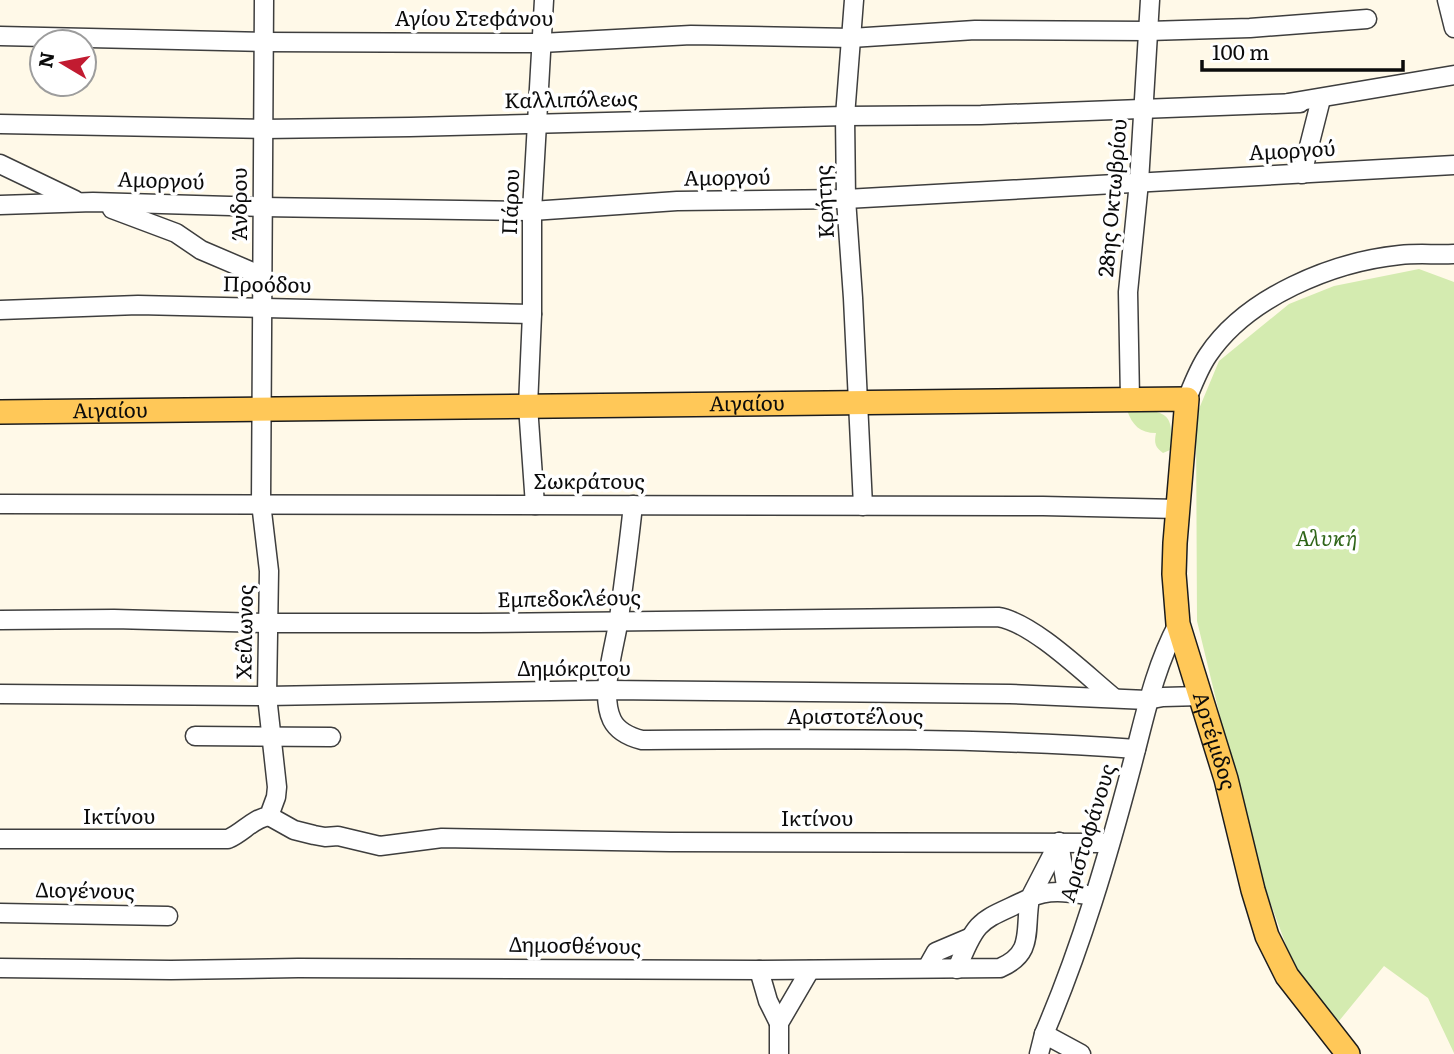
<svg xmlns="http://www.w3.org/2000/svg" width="1454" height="1054" font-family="Literata,serif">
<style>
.green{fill:#d4ebb0}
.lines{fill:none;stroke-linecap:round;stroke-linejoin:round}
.minor-casing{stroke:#3e3e3e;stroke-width:21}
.major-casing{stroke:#1c1c1c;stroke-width:26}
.minor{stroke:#fff;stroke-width:18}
.major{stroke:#ffc858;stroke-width:23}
.labels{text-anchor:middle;stroke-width:7;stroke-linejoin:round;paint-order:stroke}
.street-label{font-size:21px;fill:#0b0b0b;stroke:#fff}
.park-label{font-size:21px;font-style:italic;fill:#2f6518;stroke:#fff}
</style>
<rect width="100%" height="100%" fill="#fff9e8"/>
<g class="green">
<polygon points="1419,269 1454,282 1454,1053 1428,998 1384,966 1339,1021 1300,983 1255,861 1197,621 1196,416 1219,361 1289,304 1334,286"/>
<path d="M 1127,410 C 1162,411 1176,409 1170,450 L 1163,453 C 1155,447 1154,443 1156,433 C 1140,433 1132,425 1127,410 Z"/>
</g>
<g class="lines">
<g class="minor-casing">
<g id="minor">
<polyline points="854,0 845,116 846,199 853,298 863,506"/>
<polyline points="1447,0 1454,28"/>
<polyline points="0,36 264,42 541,43 691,35 851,38 975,30 1148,31 1250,28 1367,19"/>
<polyline points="1288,103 1454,75"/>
<polyline points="0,124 263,129 410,127 845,116 981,115 1300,103"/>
<polyline points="0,164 75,200"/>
<polyline points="1302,174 1321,99"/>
<polyline points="0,205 93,202 262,207 532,211 677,201 846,199 1454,165"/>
<polyline points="112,209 176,233 201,250 262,276"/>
<polyline points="0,310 138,305 532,314"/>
<polyline points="1130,399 1128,292 1139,182 1150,0"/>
<path d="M 1187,399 C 1193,384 1199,368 1208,355 C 1247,297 1332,262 1400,255 C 1418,253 1436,255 1454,254"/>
<polyline points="0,504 1043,506 1178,509"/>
<polyline points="535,505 528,406 532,314 532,211 544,0"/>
<path d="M 633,505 C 629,543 624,581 619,618 C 615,647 599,693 612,720 C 618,732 630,737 642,740 C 807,739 971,737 1136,749"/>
<path d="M 0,620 L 114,619 L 267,623 L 478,623 L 998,617 C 1032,622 1085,674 1113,697"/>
<polyline points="0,694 267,696 607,690 1010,694 1147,700 1163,697 1201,696"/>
<polyline points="195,736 331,737"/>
<polyline points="269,816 294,830 314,835 325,837 338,836 380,846 442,838 670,842 1110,843"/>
<path d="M 0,839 L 228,839 C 244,832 252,819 269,816 L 276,797 L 277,787 L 267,696 L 269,571 L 261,503 L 264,0"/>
<polyline points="1059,842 1067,892"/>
<polyline points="0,913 168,916"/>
<path d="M 0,968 L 171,970 L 298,968 L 759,970 L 1000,968 C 1035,953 1024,930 1030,898 C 1050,888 1072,893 1094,896"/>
<polyline points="927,968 936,952 969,938"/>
<path d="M 957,969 C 978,915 981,922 1030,898 L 1059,842"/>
<polyline points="759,970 768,1001 779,1023"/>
<polyline points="1044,1034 1081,1054"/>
<polyline points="779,1054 779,1023 810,970"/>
<path d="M 1039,1054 L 1044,1034 C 1081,948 1108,856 1132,765 C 1145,716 1154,669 1178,624"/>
</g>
</g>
<g class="major-casing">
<g id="major">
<path id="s1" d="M 0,412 L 1187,399 L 1175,543 L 1174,574 L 1178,624 L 1226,779 L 1253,890 L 1267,936 L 1287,976 L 1348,1054"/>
</g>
</g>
<use href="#minor" class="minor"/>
<use href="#major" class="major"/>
</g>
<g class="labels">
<g class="street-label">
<text x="474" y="26">Αγίου Στεφάνου</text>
<text transform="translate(571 100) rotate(-1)" y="7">Καλλιπόλεως</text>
<text transform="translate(1292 151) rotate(-3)" y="7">Αμοργού</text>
<text transform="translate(727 178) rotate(-1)" y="7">Αμοργού</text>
<text transform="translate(161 181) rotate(2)" y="7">Αμοργού</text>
<text transform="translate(1113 198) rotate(-85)" y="7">28ης Οκτωβρίου</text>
<text transform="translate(511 202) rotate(-88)" y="7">Πάρου</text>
<text transform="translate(825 202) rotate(-93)" y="7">Κρήτης</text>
<text transform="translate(240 204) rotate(-90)" y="7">Άνδρου</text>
<text transform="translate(267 285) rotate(1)" y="7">Προόδου</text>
<text dy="7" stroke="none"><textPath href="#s1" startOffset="747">Αιγαίου</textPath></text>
<text dy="7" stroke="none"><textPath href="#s1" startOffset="110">Αιγαίου</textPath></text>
<text x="589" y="489">Σωκράτους</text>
<text transform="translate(569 599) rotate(-1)" y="7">Εμπεδοκλέους</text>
<text transform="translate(245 632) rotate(-89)" y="7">Χείλωνος</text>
<text x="574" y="676">Δημόκριτου</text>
<text x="855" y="724">Αριστοτέλους</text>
<text dy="7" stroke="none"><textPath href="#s1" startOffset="1535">Αρτέμιδος</textPath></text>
<text x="119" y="824">Ικτίνου</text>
<text x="817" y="826">Ικτίνου</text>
<text transform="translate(1088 833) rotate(-73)" y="7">Αριστοφάνους</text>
<text transform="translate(85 891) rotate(1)" y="7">Διογένους</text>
<text transform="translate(575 946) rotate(1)" y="7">Δημοσθένους</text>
</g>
<g class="park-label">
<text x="1326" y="546">Αλυκή</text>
</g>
</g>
<g transform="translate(63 63) rotate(280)"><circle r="33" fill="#ffffff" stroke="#9d9d9d" stroke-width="2"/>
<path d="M0-5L12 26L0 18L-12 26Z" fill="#c21b31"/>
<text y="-10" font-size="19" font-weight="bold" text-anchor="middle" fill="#0b0b0b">N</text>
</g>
<path d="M1202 60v10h201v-10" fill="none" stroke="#0b0b0b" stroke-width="3.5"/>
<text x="1212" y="60" font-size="21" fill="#0b0b0b" stroke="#ffffff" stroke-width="5" paint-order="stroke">100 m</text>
</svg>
